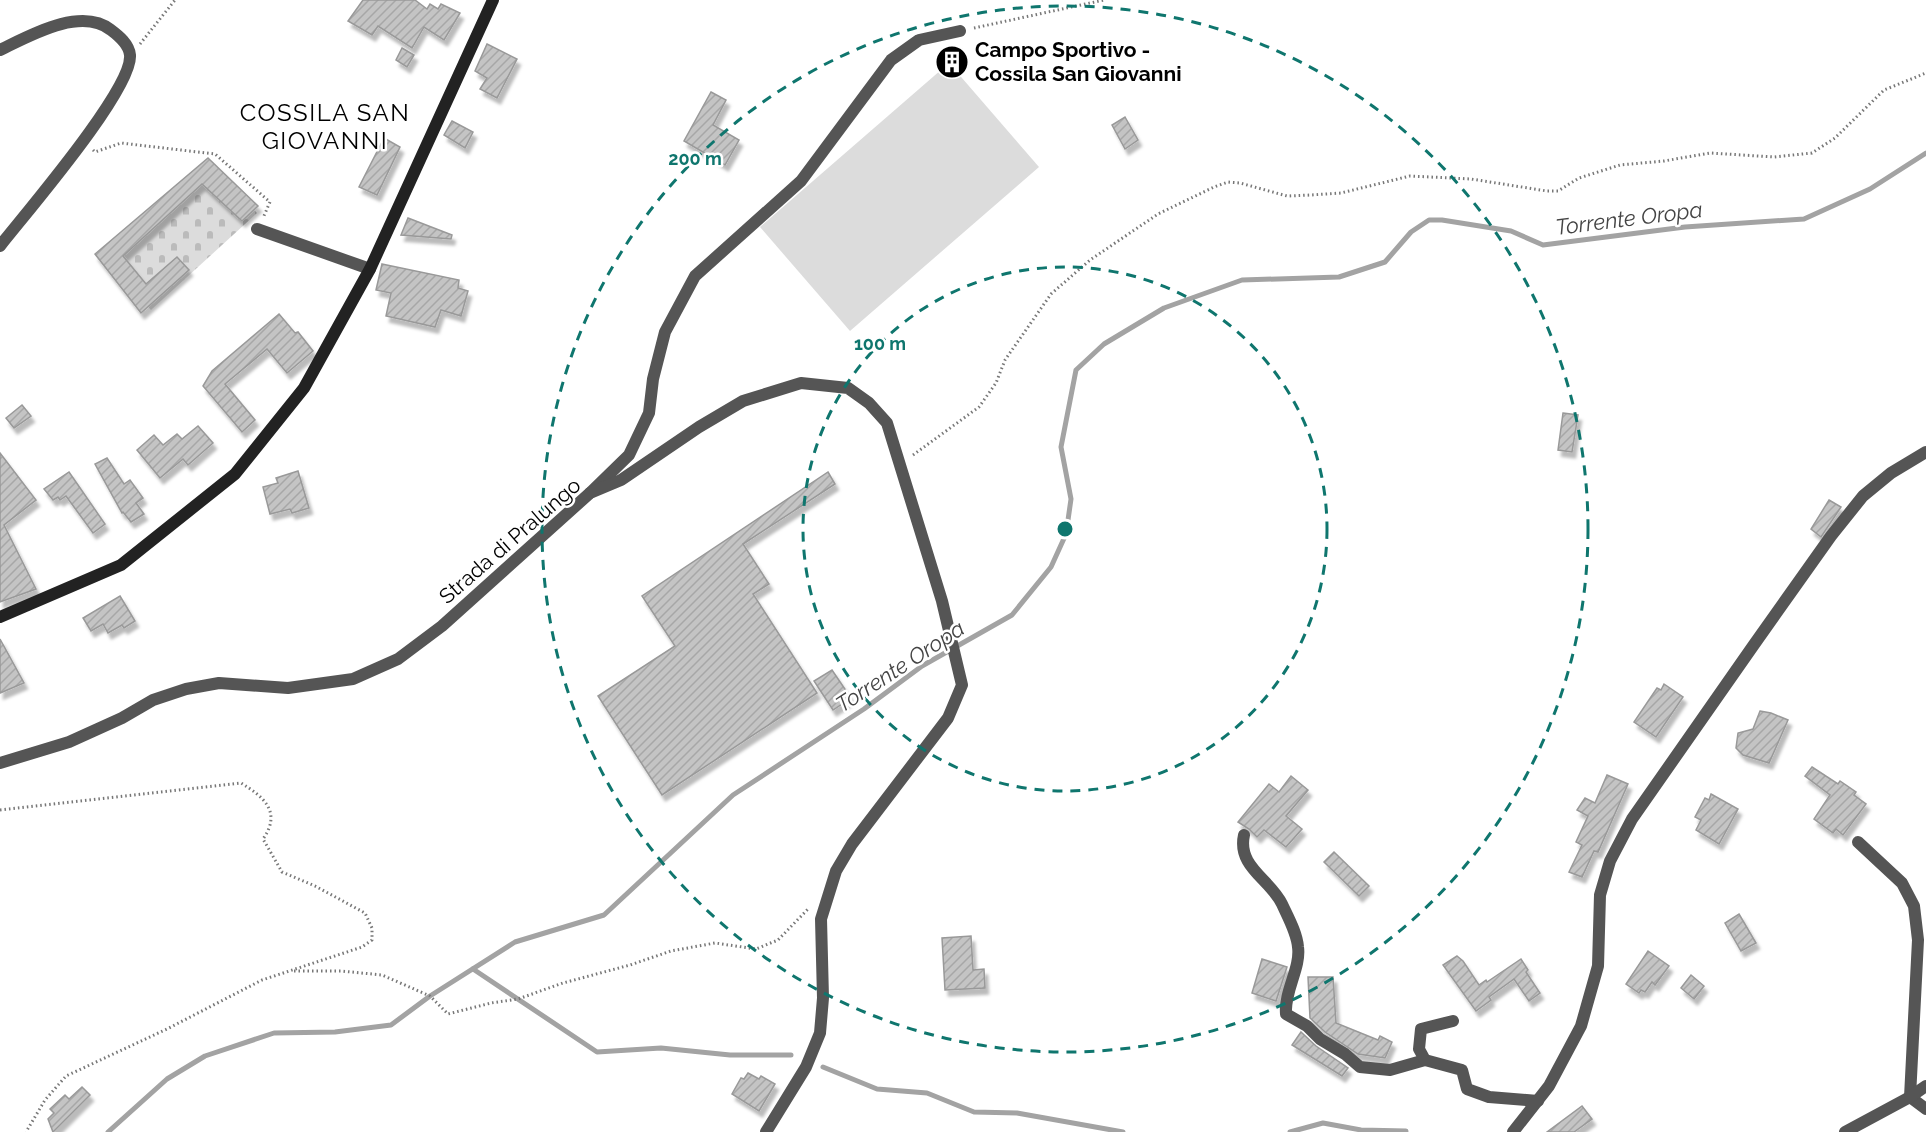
<svg xmlns="http://www.w3.org/2000/svg" width="1926" height="1132" font-family="Raleway,sans-serif">
<style>
.cemetery{fill:url(#cemetery-stones)}
.pitch{fill:#dcdcdc}
.lines{fill:none;stroke-linecap:round;stroke-linejoin:round}
.stream{stroke:#a3a3a3;stroke-width:5}
.building{fill:url(#building-hatch);stroke:#999;stroke-width:1.5;filter:url(#shadow)}
.path{stroke:#777;stroke-width:3;stroke-dasharray:1.5 3;stroke-linecap:butt}
.minor{stroke:#555;stroke-width:12}
.tertiary{stroke:#555;stroke-width:12}
.secondary{stroke:#222;stroke-width:12}
.ring{fill:none;stroke:#0f766e;stroke-width:3;stroke-dasharray:10 8}
.labels{text-anchor:middle;stroke-width:5;stroke-linejoin:round;paint-order:stroke}
.poi-label{font-size:21px;font-weight:bold;fill:#000;stroke:#fff;text-anchor:start}
.street-label{font-size:21px;fill:#000;stroke:#fff}
.water-label{font-size:22px;font-style:italic;fill:#444;stroke:#fff}
.quarter-label{font-size:24px;letter-spacing:1.5px;fill:#000;stroke:#fff}
.centre{fill:#0f766e;stroke:#fff;stroke-width:3}
.ring-label{font-size:18px;text-anchor:middle;font-weight:bold;fill:#0f766e;stroke:#fff;stroke-width:5;stroke-linejoin:round;paint-order:stroke}
</style>
<defs>
<pattern id="cemetery-stones" width="16" height="16" patternUnits="userSpaceOnUse" patternTransform="scale(1.5)"><rect width="16" height="16" fill="#dcdcdc"/><path d="M2 7V4a2 2 0 0 1 4 0v3zM10 15v-3a2 2 0 0 1 4 0v3z" fill="#bbb"/></pattern>
<pattern id="building-hatch" width="6" height="6" patternUnits="userSpaceOnUse" patternTransform="scale(1.5)"><rect width="6" height="6" fill="#c4c4c4"/><path d="M-1 1l2-2M0 6l6-6M5 7l2-2" fill="none" stroke="#a7a7a7"/></pattern>
<filter id="shadow"><feDropShadow dx="3.5" dy="6" stdDeviation="1.5" flood-color="#0004"/></filter>
</defs>
<rect width="100%" height="100%" fill="#fff"/>
<polygon class="cemetery" points="210,161 257,213 151,310 104,259"/>
<polygon class="pitch" points="949,63 1039,167 850,331 760,227"/>
<g class="lines">
<g class="stream">
<polyline points="473,969 597,1052 661,1048 730,1055 791,1055"/>
<polyline points="823,1067 877,1089 927,1093 974,1112 1017,1113 1123,1132"/>
<polyline points="108,1132 167,1079 205,1056 274,1033 335,1032 391,1025 430,996 515,942 604,915 733,795 864,709 922,666 1012,615 1051,567 1066,534 1071,499 1061,447 1076,370 1104,344 1164,308 1242,280 1339,277 1385,262 1411,232 1429,220 1442,220 1511,231 1543,245 1685,227 1804,219 1870,189 1926,153"/>
<polyline points="1290,1132 1323,1123 1361,1130 1406,1131"/>
</g>
</g>
<g class="building">
<polygon points="363,0 415,0 427,9 430,4 438,9 441,4 460,13 444,40 424,27 412,48 378,26 372,35 348,21"/>
<polygon points="487,44 517,59 497,98 480,89 487,78 475,71"/>
<polygon points="402,48 414,55 407,67 396,60"/>
<polygon points="711,92 726,100 713,125 739,140 725,165 684,141"/>
<polygon points="1125,117 1138,140 1125,149 1112,125"/>
<polygon points="452,121 473,132 465,148 444,135"/>
<polygon points="384,138 400,147 377,195 359,187"/>
<polygon points="208,158 258,206 242,221 202,184 123,256 146,284 177,257 189,270 141,313 95,254"/>
<polygon points="408,218 452,235 451,239 401,235"/>
<polygon points="382,264 459,280 458,288 468,291 461,316 441,310 435,327 386,316 391,293 376,290"/>
<polygon points="279,314 295,333 298,332 313,351 287,373 267,349 225,384 255,420 242,432 203,386 212,371"/>
<polygon points="22,405 31,416 14,428 6,418"/>
<polygon points="1563,413 1578,415 1572,452 1558,450"/>
<polygon points="198,426 213,443 188,465 183,459 160,478 137,450 154,435 163,445 177,434 182,439"/>
<polygon points="0,453 36,500 4,525 36,589 0,602"/>
<polygon points="107,458 124,484 130,480 143,498 136,503 144,514 131,522 123,512 122,513 95,464"/>
<polygon points="298,471 309,508 292,513 290,509 270,514 263,487 278,483 276,478"/>
<polygon points="69,472 105,524 93,533 66,496 60,500 58,497 53,500 44,489"/>
<polygon points="828,472 835,484 743,544 769,584 753,594 817,693 662,795 598,696 675,646 642,596"/>
<polygon points="1829,500 1841,507 1821,537 1811,529"/>
<polygon points="120,596 135,621 124,628 122,625 108,633 103,624 91,631 83,618"/>
<polygon points="0,639 24,683 0,693"/>
<polygon points="832,670 851,698 833,710 814,681"/>
<polygon points="1664,684 1683,697 1656,737 1634,722 1657,688 1661,690"/>
<polygon points="1760,711 1771,713 1788,720 1769,763 1743,755 1736,748 1738,733 1753,729"/>
<polygon points="1812,767 1838,784 1840,781 1856,792 1854,795 1866,804 1843,835 1836,829 1833,833 1814,819 1830,795 1805,776"/>
<polygon points="1607,775 1628,784 1598,852 1594,851 1582,877 1569,872 1582,845 1576,842 1588,816 1577,810 1585,798 1595,803"/>
<polygon points="1291,776 1308,790 1286,816 1302,829 1286,847 1264,830 1257,837 1249,829 1238,822 1269,784 1279,792"/>
<polygon points="1711,794 1738,809 1719,844 1696,830 1701,820 1695,817 1705,798 1709,800"/>
<polygon points="1334,852 1369,886 1359,896 1324,862"/>
<polygon points="1739,914 1756,943 1741,951 1725,923"/>
<polygon points="971,936 973,970 984,969 985,988 945,990 942,938"/>
<polygon points="1648,951 1669,966 1655,985 1652,982 1645,992 1641,990 1639,993 1626,984"/>
<polygon points="1457,956 1463,961 1479,985 1486,980 1487,982 1521,959 1528,970 1526,972 1540,993 1529,1001 1514,979 1489,997 1491,1000 1476,1011 1443,965"/>
<polygon points="1262,959 1287,967 1276,1001 1252,993"/>
<polygon points="1691,975 1704,986 1694,999 1681,988"/>
<polygon points="1308,977 1333,977 1336,1023 1378,1040 1380,1036 1392,1042 1385,1058 1358,1054 1325,1032 1310,1018"/>
<polygon points="1301,1032 1316,1046 1348,1068 1342,1076 1292,1045"/>
<polygon points="748,1073 759,1079 761,1076 775,1084 759,1111 732,1094 741,1078 744,1079"/>
<polygon points="82,1087 90,1095 53,1132 48,1119 54,1113 50,1109 65,1095 69,1099"/>
<polygon points="1582,1106 1592,1119 1574,1132 1547,1132"/>
</g>
<g class="lines">
<g class="path">
<polyline points="974,28 1104,0"/>
<polyline points="140,44 175,0"/>
<polyline points="93,150 95,152 121,143 215,154 270,202 263,218"/>
<polyline points="913,455 979,407 996,383 1005,360 1051,294 1090,260 1158,214 1214,187 1228,182 1240,183 1287,196 1311,195 1341,193 1410,176 1471,179 1547,191 1558,191 1579,178 1620,165 1664,161 1710,153 1774,157 1812,153 1835,138 1884,90 1926,73"/>
<path d="M 0,810 L 241,783 C 264,797 282,812 263,839 L 282,872 L 315,886 L 365,913 L 372,928 L 372,940 L 362,947 L 262,980 L 167,1029 L 66,1076 L 45,1100 L 26,1132"/>
<polyline points="294,971 341,971 382,975 430,996 448,1014 491,1003 518,999 563,983 630,965 671,951 715,943 756,949 778,940 808,909"/>
</g>
<g class="minor">
<polyline points="257,229 370,269"/>
<polyline points="590,493 629,455 649,413 653,379 665,332 695,276 801,181 891,60 919,40 960,31"/>
<path d="M 1244,835 C 1237,867 1270,879 1282,904 C 1288,917 1297,933 1298,947 C 1301,968 1284,991 1286,1014 L 1307,1026 L 1320,1039 L 1345,1054 L 1360,1067 L 1390,1070 L 1425,1060"/>
<polyline points="1858,842 1902,883 1914,906 1918,940 1910,1097 1926,1109"/>
<polyline points="1453,1021 1421,1029 1419,1049 1425,1060 1462,1070 1467,1089 1489,1097 1538,1101"/>
</g>
<g class="tertiary">
<path d="M 0,50 C 29,36 81,6 111,30 C 119,36 129,44 130,55 C 133,89 25,214 0,246"/>
<polyline points="0,763 69,742 122,718 153,700 186,689 219,683 288,688 353,679 398,659 442,626 590,493 621,480 699,427 743,401 801,383 848,388 869,403 887,423 942,601 962,685 948,718 852,844 836,871 821,919 823,998 820,1033 806,1067 766,1132"/>
<polyline points="1513,1132 1549,1086 1581,1026 1598,966 1600,895 1610,861 1632,819 1753,646 1831,536 1863,496 1891,473 1926,452"/>
<polyline points="1845,1132 1910,1097 1926,1086"/>
</g>
<polyline class="secondary" points="0,617 121,565 235,474 304,388 370,269 493,0"/>
</g>
<g class="ring">
<circle cx="1065" cy="529" r="262"/>
<circle cx="1065" cy="529" r="523"/>
</g>
<defs>
<g id="building-disc" transform="scale(1.725)"><circle r="9.5" fill="#000" stroke="#fff"/><path d="M-4-6H4V6H1V3H-1V6H-4ZM-2.5-4.3h1.7v1.8h-1.7ZM.8-4.3h1.7v1.8H.8ZM-2.5-1h1.7V.8h-1.7ZM.8-1h1.7V.8H.8Z" fill="#fff"/></g>
</defs>
<g fill-rule="evenodd">
<use href="#building-disc" x="952" y="62"/>
</g>
<g class="labels">
<g class="poi-label">
<text x="975" y="57">Campo Sportivo -<tspan x="975" dy="24">Cossila San Giovanni</tspan></text>
</g>
<g class="street-label">
<text transform="translate(510 541) rotate(-41)" y="7">Strada di Pralungo</text>
</g>
<g class="water-label">
<text transform="translate(1629 218) rotate(-7)" y="8">Torrente Oropa</text>
<text transform="translate(900 666) rotate(-33)" y="8">Torrente Oropa</text>
</g>
<g class="quarter-label">
<text x="325" y="121">COSSILA SAN<tspan x="325" dy="28">GIOVANNI</tspan></text>
</g>
</g>
<circle cx="1065" cy="529" r="9" class="centre"/>
<g class="ring-label">
<text x="695" y="165">200 m</text>
<text x="880" y="350">100 m</text>
</g>
</svg>
